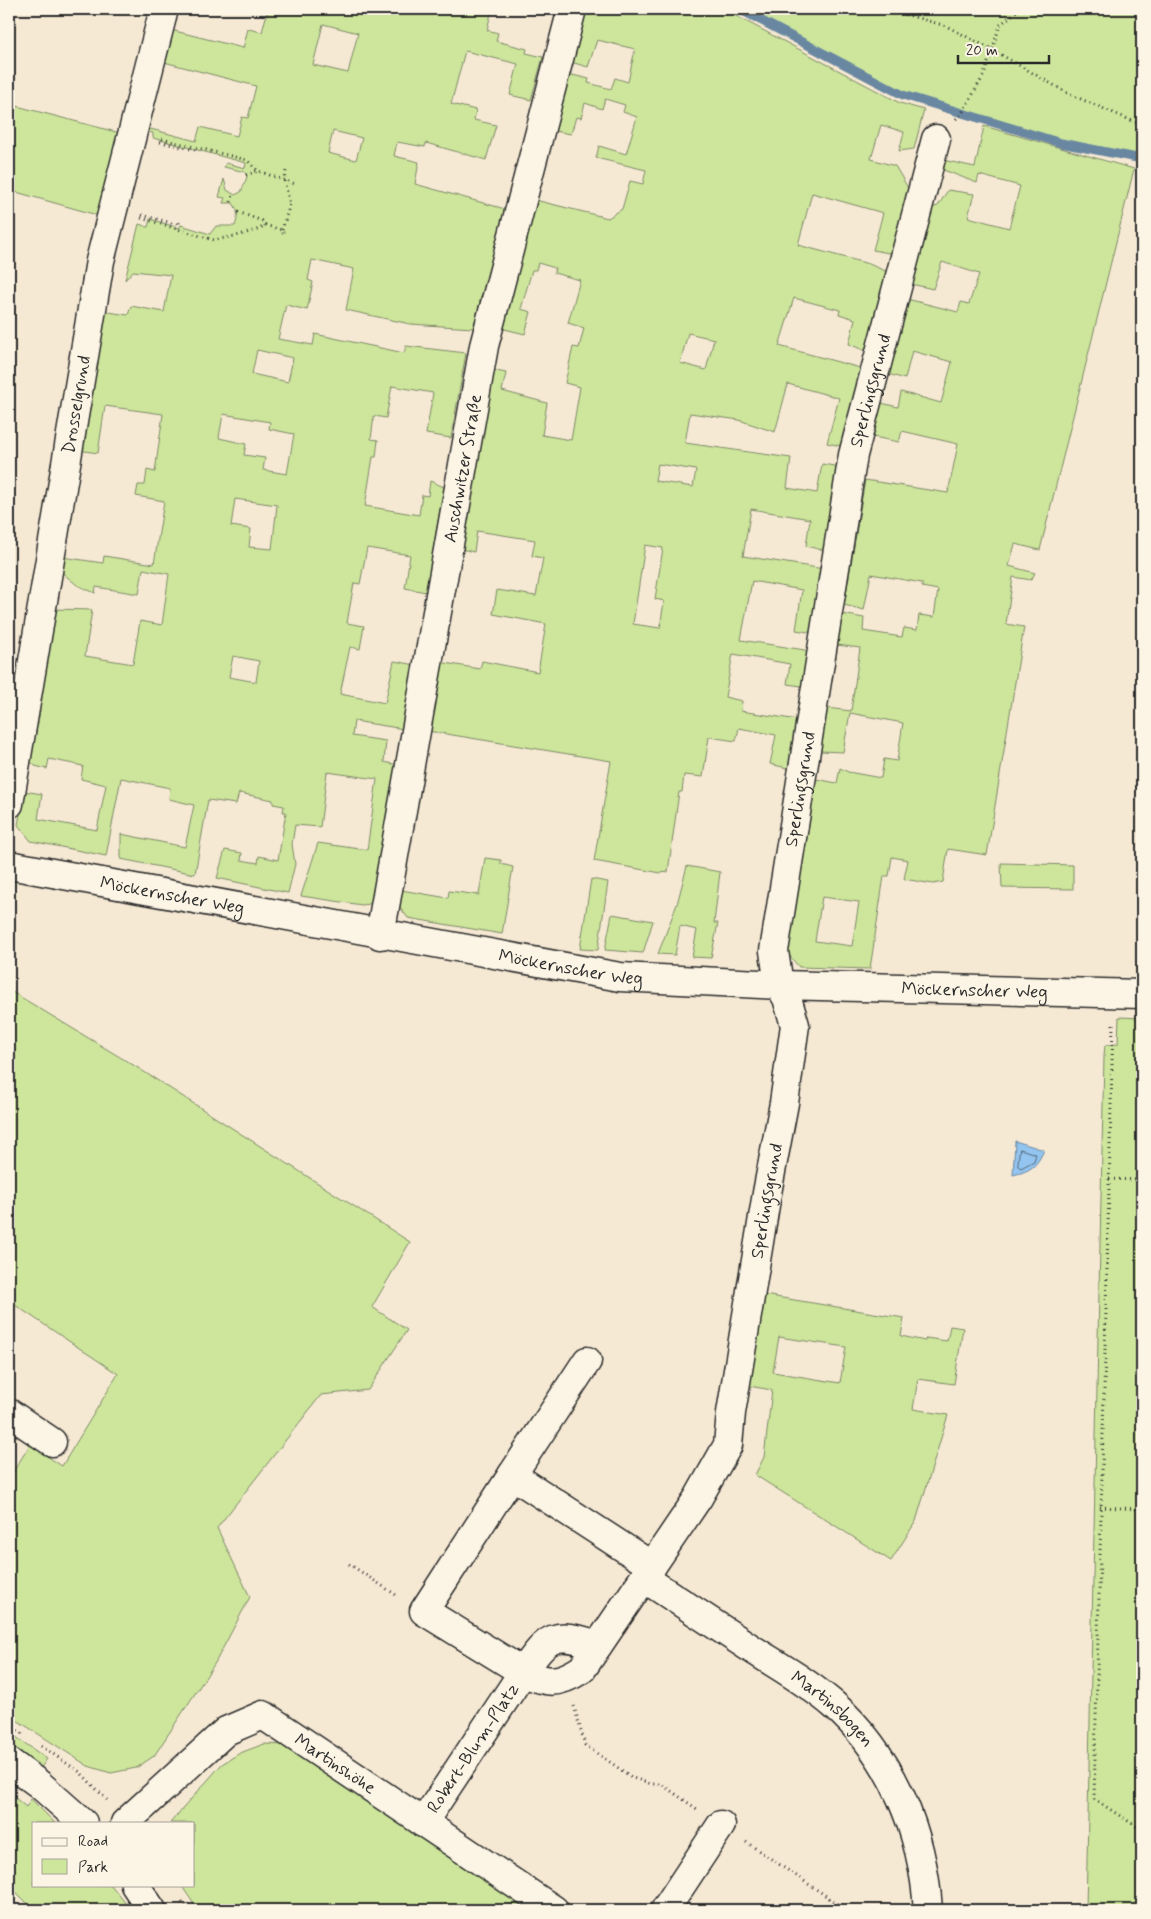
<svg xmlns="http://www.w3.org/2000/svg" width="1151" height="1919" font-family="Mynerve,sans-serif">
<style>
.green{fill:#cde69c;stroke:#7c8864;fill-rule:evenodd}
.water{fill:#93c5f0;stroke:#6987a1}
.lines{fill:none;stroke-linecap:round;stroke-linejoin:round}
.shore{stroke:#55697a;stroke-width:1}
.stream{stroke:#6987a1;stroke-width:9}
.minor-casing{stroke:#2b2b2b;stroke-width:31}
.path{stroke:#2b2b2b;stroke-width:3;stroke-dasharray:1 4;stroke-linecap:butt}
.minor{stroke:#fcf5e5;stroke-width:28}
.labels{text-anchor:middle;stroke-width:5;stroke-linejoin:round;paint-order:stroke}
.street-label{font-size:18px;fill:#2b2b2b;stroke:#fcf5e5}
</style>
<rect width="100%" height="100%" fill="#f6e9d4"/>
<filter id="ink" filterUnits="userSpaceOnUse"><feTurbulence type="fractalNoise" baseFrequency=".02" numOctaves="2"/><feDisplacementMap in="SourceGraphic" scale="10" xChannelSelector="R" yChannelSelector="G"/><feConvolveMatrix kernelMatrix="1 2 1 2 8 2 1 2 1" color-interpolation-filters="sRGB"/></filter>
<g filter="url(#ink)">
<g class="green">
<path d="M 268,9 L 369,9 L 383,14 L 385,9 L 492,9 L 487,30 L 498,33 L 496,41 L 527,49 L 526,53 L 543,57 L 531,100 L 510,95 L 518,64 L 465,51 L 451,104 L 476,110 L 474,120 L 496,125 L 486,160 L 426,143 L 425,147 L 397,142 L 394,156 L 419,162 L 415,184 L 505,209 L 473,328 L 410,324 L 346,310 L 354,269 L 312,260 L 308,280 L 313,282 L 307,310 L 286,305 L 278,339 L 313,345 L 315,334 L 404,353 L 406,346 L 466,353 L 451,438 L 426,434 L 433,393 L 392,386 L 386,418 L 374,416 L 371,439 L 378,440 L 376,457 L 373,457 L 365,506 L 419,515 L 422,495 L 428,496 L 430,481 L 444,487 L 426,592 L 405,588 L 410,555 L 367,548 L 360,584 L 354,583 L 347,623 L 364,626 L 360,649 L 350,647 L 340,694 L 385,703 L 394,661 L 416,665 L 404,729 L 354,721 L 352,736 L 386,741 L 384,762 L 398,765 L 375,898 L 369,904 L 362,905 L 301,896 L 318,843 L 367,850 L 377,779 L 327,772 L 320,827 L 295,825 L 292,844 L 295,864 L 288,893 L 217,878 L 225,850 L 242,853 L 241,860 L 258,863 L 259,856 L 278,860 L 286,812 L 283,812 L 284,806 L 273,804 L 273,800 L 239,793 L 236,804 L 208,800 L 195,874 L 121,859 L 121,834 L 185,847 L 194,805 L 169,799 L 170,788 L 121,778 L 106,856 L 31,841 L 18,825 L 24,791 L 42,794 L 38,819 L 97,830 L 106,785 L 81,779 L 83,766 L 49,759 L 47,769 L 35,766 L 29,760 L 54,609 L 92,610 L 85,656 L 133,664 L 140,621 L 162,625 L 169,574 L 143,569 L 139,594 L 96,587 L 95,593 L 77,585 L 60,571 L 62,557 L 103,563 L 104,556 L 154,564 L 164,501 L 136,496 L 138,485 L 145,485 L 147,470 L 155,472 L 163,414 L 105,406 L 98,453 L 78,450 L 102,311 L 128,315 L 131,306 L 164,312 L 171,275 L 133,271 L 125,280 L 139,224 L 148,227 L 150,219 L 179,228 L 181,225 L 210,234 L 216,226 L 235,226 C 238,216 239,212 233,203 L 223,203 L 225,198 L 219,197 L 224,179 L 227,190 L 235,195 L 241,192 L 247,177 L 245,172 L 224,167 L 226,163 L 245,168 L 246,163 L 153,138 L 153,133 L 147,132 L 147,128 L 196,141 L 200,127 L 237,136 L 242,117 L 248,118 L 256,86 L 164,62 L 171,30 L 243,48 L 248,29 L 262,32 ZM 323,24 L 358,33 L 348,73 L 313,65 ZM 333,131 L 362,138 L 356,160 L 328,153 ZM 257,350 L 293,358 L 288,382 L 252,374 ZM 223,414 L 270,422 L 269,429 L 294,434 L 287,474 L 263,470 L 265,458 L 244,455 L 246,444 L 219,438 ZM 235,499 L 277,505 L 272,549 L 249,547 L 251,529 L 231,526 ZM 233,656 L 259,661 L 256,682 L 229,677 Z"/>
<path d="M 581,9 L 723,9 L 900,103 L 924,110 L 914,149 L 899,151 L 904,132 L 881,125 L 871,159 L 895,166 L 911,193 L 894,254 L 873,250 L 883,213 L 812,193 L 798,245 L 869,264 L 890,273 L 868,352 L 849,344 L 855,319 L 839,314 L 840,310 L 794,298 L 779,346 L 864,369 L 845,444 L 841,446 L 827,443 L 839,398 L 788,384 L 775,432 L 739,420 L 690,413 L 685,443 L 791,458 L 787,488 L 817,493 L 822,464 L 841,467 L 827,551 L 806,546 L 810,519 L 751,509 L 743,556 L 824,569 L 814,633 L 796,630 L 802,590 L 752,581 L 741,640 L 811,651 L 807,681 L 801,686 L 787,684 L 790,664 L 733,654 L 725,697 L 742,701 L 741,711 L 798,720 L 791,769 L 770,764 L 776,735 L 739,728 L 736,741 L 709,737 L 703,777 L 684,775 L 682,792 L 679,792 L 668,872 L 661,873 L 594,861 L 611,761 L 428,731 L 439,662 L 480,669 L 482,661 L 538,672 L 546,624 L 493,614 L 497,590 L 536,596 L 543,558 L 532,556 L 535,540 L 477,531 L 474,552 L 457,548 L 487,369 L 506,373 L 502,391 L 547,403 L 542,435 L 571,440 L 580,387 L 565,383 L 573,347 L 579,348 L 584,328 L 568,323 L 580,280 L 554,273 L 555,268 L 538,263 L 536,270 L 532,270 L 521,309 L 531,312 L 525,334 L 496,327 L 531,199 L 608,218 L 622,209 L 630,181 L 643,184 L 646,170 L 596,158 L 599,146 L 626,154 L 637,117 L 623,112 L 625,105 L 605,99 L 602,109 L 585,103 L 581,118 L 576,117 L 571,134 L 549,130 L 564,73 L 589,79 L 588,83 L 611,89 L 615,78 L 628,82 L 635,49 L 597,40 L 588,67 L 567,61 ZM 688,333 L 714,339 L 706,370 L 680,363 ZM 658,464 L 696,470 L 693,487 L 655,481 ZM 645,545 L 663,548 L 655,599 L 664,601 L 660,628 L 633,624 Z"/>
<polygon points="739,9 1142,9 1142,159 1061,143 903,95"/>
<polygon points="9,104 120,133 97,215 9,190"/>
<path d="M 984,126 L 1134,169 L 1040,550 L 1015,544 L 1009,566 L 1035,573 L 1031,580 L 1013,577 L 1006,624 L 1024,627 L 987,855 L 948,849 L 943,882 L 933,884 L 904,879 L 908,860 L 892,857 L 889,876 L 884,876 L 870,969 L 799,967 L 788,954 L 816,779 L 837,783 L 840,768 L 848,772 L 881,778 L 884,759 L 897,761 L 903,723 L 850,713 L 843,752 L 820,751 L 827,708 L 851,711 L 860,648 L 837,645 L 842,614 L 864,618 L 863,631 L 902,637 L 904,628 L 917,630 L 919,615 L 934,617 L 938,590 L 922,587 L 922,583 L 871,574 L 864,610 L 844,605 L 865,480 L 948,493 L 958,444 L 902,431 L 899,442 L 873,437 L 881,403 L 898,407 L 901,392 L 941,403 L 952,362 L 912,351 L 905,379 L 888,374 L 907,299 L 958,312 L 961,302 L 969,304 L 979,274 L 942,262 L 933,289 L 911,284 L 931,208 L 938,206 L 948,190 L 974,194 L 968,217 L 1009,228 L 1020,186 L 979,175 L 977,183 L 941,169 L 943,160 L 975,167 ZM 822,897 L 859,902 L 852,946 L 815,941 Z"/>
<polygon points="485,858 501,860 501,864 513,867 502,934 408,918 398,905 401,890 448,898 449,891 479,895"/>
<polygon points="1001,863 1073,865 1073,889 1002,888"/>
<polygon points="687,866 720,872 714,923 718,923 711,958 692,957 697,930 680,926 675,955 658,954 677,904"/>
<polygon points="591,879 608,882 598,950 580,949"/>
<polygon points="612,914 653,921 643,953 605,950"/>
<polygon points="9,990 138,1068 410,1242 372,1307 407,1330 368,1390 321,1395 217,1528 250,1597 215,1663 154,1756 136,1768 111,1773 88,1766 9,1715 9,1478 30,1445 62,1466 118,1374 9,1301"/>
<polygon points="1119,1017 1142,1018 1142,1910 1086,1910 1104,1056 1105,1045 1118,1044"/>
<path d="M 764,1295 L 904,1318 L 901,1336 L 925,1341 L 926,1338 L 947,1341 L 950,1326 L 963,1328 L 954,1384 L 918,1379 L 913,1409 L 948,1415 L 916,1521 L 891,1561 L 755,1475 L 764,1457 L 772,1390 L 749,1386 ZM 779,1337 L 846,1347 L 840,1383 L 773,1372 Z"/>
<polygon points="9,1732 47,1759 40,1769 9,1746"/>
<polygon points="264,1744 287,1745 535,1910 198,1910 181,1885 194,1885 194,1823 170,1823 222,1764 240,1753"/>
<polygon points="9,1793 26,1807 31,1799 55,1823 34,1823 34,1885 111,1885 131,1910 34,1910 9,1885"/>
</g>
<path class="water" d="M 1015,1141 L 1044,1150 C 1037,1166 1031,1171 1013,1175 Z"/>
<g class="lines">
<polygon class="shore" points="1020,1149 1036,1154 1034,1161 1021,1168 1018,1166"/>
<polyline class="stream" points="739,9 903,95 1061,143 1142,159"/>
<g class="minor-casing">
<g id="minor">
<path id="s1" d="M 9,804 L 100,261 L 164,9"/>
<path id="s2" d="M 9,865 L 620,977 L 779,985 L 1142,994"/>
<path id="s3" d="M 380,935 L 484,346 L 572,9"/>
<polyline points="9,1413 52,1442"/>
<polyline points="512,1475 587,1361"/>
<path id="s4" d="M 644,1578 C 680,1602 716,1625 752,1649 C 780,1667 809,1683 834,1705 C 893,1757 923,1833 928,1910"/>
<path d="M 598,1645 C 553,1631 549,1635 523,1672 L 424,1611 L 512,1475 L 652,1566"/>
<polyline points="9,1762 39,1784 83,1823"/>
<path id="s5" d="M 125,1823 L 226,1731 L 263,1715 L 554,1910"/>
<path id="s6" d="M 423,1823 L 523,1672 C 547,1684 559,1684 582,1669 L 698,1498 L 728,1445 L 731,1413 L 767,1193 L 784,1103 L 795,1025 L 787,998 L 779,985 L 774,951 L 853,455 L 936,139"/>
<polyline points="135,1885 152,1910"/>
<polyline points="665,1910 721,1825"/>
</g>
</g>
<g class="path">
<polyline points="886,9 946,26 991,49 1069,94 1142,125"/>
<polyline points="956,119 962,113 984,75 1000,25 1019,9"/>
<polyline points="162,139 247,160 258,171 295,184"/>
<polyline points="160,142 195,150 194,153"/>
<polyline points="246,175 258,171"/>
<polyline points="231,202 233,195"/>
<polyline points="238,212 262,221 265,225"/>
<polyline points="142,215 179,225 179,222"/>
<polyline points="141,218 214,240 236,236 260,229 265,225 282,230 284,235"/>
<polyline points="282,230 290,204 284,180 286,171"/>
<polyline points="1113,1024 1094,1799 1142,1830"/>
<polyline points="1109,1179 1142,1180"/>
<polyline points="1100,1507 1142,1509"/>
<polyline points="349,1564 399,1597"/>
<polyline points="574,1706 585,1745 633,1778 651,1784 661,1784 697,1809"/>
<polyline points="9,1725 23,1734"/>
<polyline points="41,1746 80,1772 107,1800"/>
<polyline points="746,1842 847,1910"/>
<polyline points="182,1902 187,1910"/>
</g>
<use href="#minor" class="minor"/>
</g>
</g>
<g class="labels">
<g class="street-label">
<text dy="6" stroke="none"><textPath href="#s6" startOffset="1584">Sperlingsgrund</textPath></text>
<text dy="6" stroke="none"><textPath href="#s1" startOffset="405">Drosselgrund</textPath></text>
<text dy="6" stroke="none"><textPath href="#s3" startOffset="474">Auschwitzer Straße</textPath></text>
<text dy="6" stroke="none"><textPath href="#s6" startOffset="1179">Sperlingsgrund</textPath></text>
<text dy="6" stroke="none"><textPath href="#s2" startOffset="166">Möckernscher Weg</textPath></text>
<text dy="6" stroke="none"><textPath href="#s2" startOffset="571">Möckernscher Weg</textPath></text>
<text dy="6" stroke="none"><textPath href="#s2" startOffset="976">Möckernscher Weg</textPath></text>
<text dy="6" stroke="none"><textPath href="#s6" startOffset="759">Sperlingsgrund</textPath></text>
<text dy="6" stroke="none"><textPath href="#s4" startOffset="230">Martinsbogen</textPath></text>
<text dy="6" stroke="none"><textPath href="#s6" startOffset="90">Robert-Blum-Platz</textPath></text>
<text dy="6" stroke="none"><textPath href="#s5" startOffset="264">Martinshöhe</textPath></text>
</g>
</g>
<rect width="1151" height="1919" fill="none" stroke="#fcf5e5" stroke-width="30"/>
<rect x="15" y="15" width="1121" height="1889" fill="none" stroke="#2b2b2b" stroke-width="2" filter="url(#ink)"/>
<rect x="32" y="1822" width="162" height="65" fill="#fcf5e5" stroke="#a8a49b"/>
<rect x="42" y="1838" width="25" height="8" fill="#fcf5e5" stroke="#a8a49b"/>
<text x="78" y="1846" font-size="15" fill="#2b2b2b">Road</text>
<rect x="42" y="1859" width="25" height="15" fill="#cde69c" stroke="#a8a49b"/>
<text x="78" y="1872" font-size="15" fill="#2b2b2b">Park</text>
<path d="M958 55v8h91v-8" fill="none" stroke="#2b2b2b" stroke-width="2.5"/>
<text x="966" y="55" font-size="15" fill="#2b2b2b" stroke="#fcf5e5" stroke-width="4" paint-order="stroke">20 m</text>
</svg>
